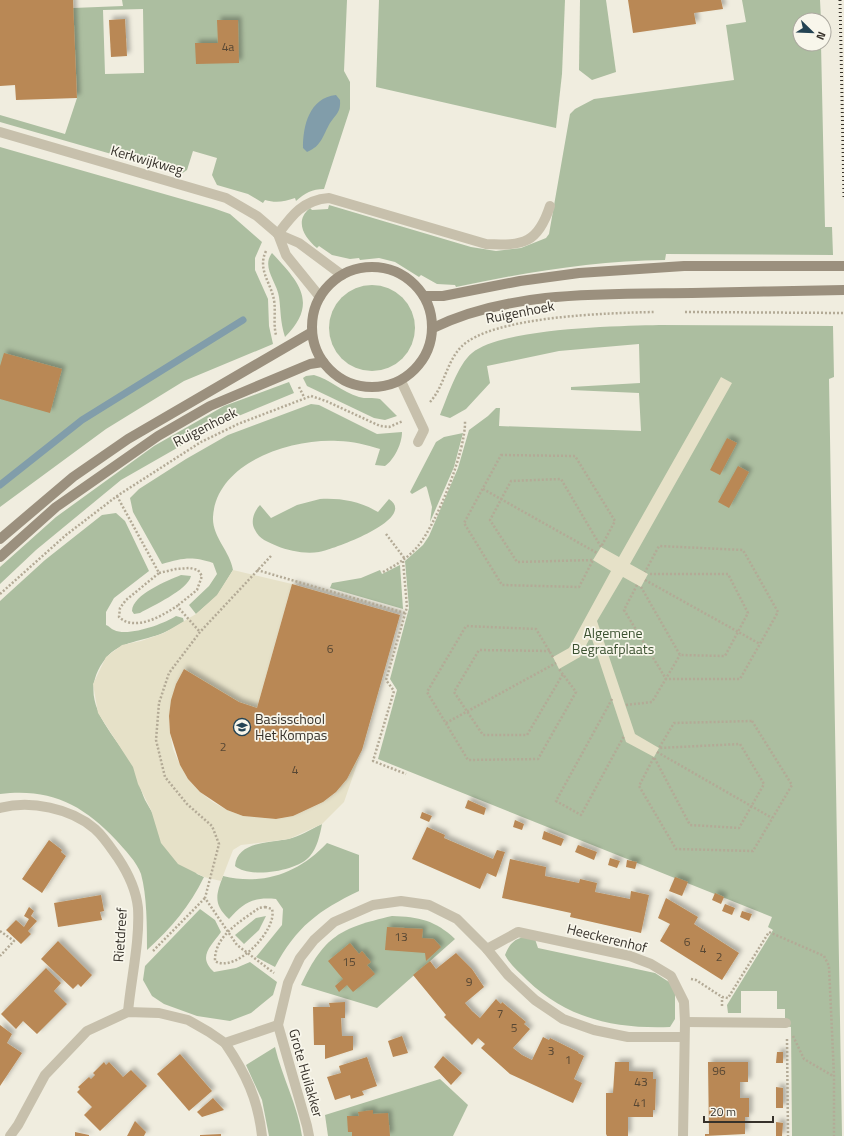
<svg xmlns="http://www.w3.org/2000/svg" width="844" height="1136" font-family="'Titillium Web',sans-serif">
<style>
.green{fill:#acbea0;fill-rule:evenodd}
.plaza{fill:#e6e1c8}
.water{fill:#819daa}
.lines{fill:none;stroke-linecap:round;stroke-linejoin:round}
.stream{stroke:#819daa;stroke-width:7}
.building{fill:#b98854;filter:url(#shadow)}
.path{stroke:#b3aa96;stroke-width:2.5;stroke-dasharray:2 2;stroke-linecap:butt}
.lane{stroke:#c7c0ac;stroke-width:10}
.street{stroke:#c7c0ac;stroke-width:10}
.secondary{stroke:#9b907e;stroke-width:10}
.rail{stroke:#36312a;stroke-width:3;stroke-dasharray:1 3;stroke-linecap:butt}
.labels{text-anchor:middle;stroke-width:3.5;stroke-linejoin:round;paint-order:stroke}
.number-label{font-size:12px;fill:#574734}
.street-label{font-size:14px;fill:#36312a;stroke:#f8f6eb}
.park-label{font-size:14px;fill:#3c5231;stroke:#f8f6eb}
.poi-label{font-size:14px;fill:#36312a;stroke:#f8f6eb;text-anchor:start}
</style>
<defs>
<filter id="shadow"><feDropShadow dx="3.5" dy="-3.5" stdDeviation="2" flood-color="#0004"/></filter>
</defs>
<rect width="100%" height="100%" fill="#f0eddf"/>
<g class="green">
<path d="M 122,0 L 347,0 L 344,71 L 350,82 L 350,109 L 324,189 C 312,189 305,193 296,201 L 295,198 C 284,202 275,203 265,200 L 263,203 L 248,194 L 217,185 L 212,175 L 217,158 L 193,151 L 187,170 L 181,174 L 0,122 L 0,115 L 65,134 L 77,98 L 73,8 L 123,6 ZM 143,9 L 144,73 L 105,74 L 103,10 Z"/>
<polygon points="379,0 565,0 562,74 556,128 376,87"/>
<polygon points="580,0 606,0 616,72 592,80 579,70"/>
<path d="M 742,0 L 820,0 L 821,20 L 800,20 L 800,44 L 821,44 L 825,227 L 832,227 L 833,255 L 666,254 L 665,260 C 594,261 526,272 456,287 L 455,285 L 437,284 L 421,275 L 419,277 L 395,262 L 379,258 L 360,260 L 359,258 L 350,259 L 332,255 L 319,246 L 317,248 C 304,237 294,221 310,208 L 312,210 L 328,209 L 329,205 L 471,247 L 496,251 L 521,248 L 546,238 L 549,234 L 570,114 L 575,109 L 594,99 L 734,80 L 726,25 L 746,22 Z"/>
<polygon points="0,147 213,208 230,214 262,242 255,258 255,270 268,299 269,326 273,344 184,381 106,429 0,507"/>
<path d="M 272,253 C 299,282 319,303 285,337 C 280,321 281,311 279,297 C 277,282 261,267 272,253 Z"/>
<circle cx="372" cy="328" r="43"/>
<path d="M 659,325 L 833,326 L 834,377 L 829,379 L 842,1136 L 792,1136 L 791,1027 L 785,1026 L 785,1009 L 777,1009 L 777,991 L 741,991 L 741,1013 L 728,1013 L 727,1005 L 773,930 L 768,927 L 772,917 L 378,759 L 397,690 L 390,679 L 409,608 L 405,561 L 423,545 L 429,536 L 458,468 L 469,430 L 488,416 L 496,408 L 500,408 L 499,426 L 641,431 L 639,393 L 571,390 L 571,387 L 640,383 L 639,344 L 559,351 L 487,366 L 490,383 L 466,409 L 450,418 L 440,415 C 447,398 458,364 472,353 C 502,328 618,326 659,325 Z"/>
<path d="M 314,375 C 330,379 342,392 359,397 C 365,399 373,397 380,399 L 397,416 L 385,420 L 374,418 L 307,386 L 303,378 L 306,376 Z"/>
<polygon points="289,382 294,393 219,424 121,480 36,550 0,584 0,567 56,517 154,446 224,406"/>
<path d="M 311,404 L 319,405 L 377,434 L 402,432 C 402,444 394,460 385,466 L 375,465 L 380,449 C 366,445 353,441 338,441 C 292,438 216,462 213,517 C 212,537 230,551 233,570 L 217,596 L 196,614 L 189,605 L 209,586 L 217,574 L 213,563 C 192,556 183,558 162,564 L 133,512 L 130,498 L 139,489 L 186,459 L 228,435 Z"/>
<polygon points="463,433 454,467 430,522 432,507 427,488 426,486 412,494 410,492 436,442 444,437"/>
<path d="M 320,499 C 341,498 359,501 378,512 L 389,499 C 419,519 331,550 319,552 C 305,554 289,551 277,546 C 268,542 259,539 255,530 C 250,522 254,511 260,505 L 271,518 L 297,505 Z"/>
<path d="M 116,513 L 125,521 L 149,571 L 114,598 L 106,612 L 106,625 C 109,626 111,629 114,630 C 128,637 164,624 176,616 L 183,618 L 184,622 C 177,626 170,630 163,633 C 144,641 120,641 106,658 C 73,699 113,732 133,765 C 138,776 140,789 145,800 C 159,826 180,850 197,874 L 204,877 C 190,906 171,928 147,950 C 147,926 147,896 141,874 C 137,862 124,849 116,840 C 82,804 50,788 0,794 L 0,601 L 45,560 L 102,515 Z"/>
<polygon points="400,565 403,609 330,588 332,583 361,578 380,570 382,574"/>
<path d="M 181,575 L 191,576 C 188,590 152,606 140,613 L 134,614 L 132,611 C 133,594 167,581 181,575 Z"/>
<path d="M 322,824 C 320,835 317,848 310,856 C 298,871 250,879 235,866 C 237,841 270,843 288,839 C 299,837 311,829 322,824 Z"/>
<path d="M 327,843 L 359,855 L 359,891 C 319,910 296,927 275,967 L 256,957 L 282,925 L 283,909 L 276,899 C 253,897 244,902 229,919 C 213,904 216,895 223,876 C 263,886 299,873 327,843 Z"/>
<path d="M 200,909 L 215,920 L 221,932 C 211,946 197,957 214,972 L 236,968 L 250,962 L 277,982 L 273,995 L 251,1013 L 230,1021 L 197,1016 L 164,1004 L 152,996 L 143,980 L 145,966 Z"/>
<polygon points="266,916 259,930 244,944 235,935 256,918"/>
<path d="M 392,916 C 419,917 435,920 455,939 L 377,1008 L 301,985 C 324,936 340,928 392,916 Z"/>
<path d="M 523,937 L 535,939 L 538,948 L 655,973 L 669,982 L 675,990 L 675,1019 L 670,1027 C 616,1029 567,1019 527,980 C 519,972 510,965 505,955 C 509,945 513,940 523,937 Z"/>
<path d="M 275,1047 C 282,1077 298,1106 302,1136 L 269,1136 L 262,1100 L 246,1065 Z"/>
<polygon points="440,1079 468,1105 453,1136 328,1136 325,1115"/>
</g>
<g class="plaza">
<polygon points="721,377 732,383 630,564 648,574 641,587 623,577 597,621 635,734 659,748 654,757 626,742 591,636 580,657 559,669 553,657 569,648 611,571 593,560 601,547 619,557"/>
<polygon points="233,570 292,584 257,708 239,702 184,669 176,684 169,716 170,733 173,749 180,765 188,779 200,792 213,802 227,810 243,816 276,819 293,816 323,802 336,792 347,779 362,750 344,802 322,824 289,839 241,845 233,850 221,881 204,877 178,864 161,843 151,810 138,784 133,767 98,713 93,684 106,657 122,645 141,641 164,633 196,614 217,595"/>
</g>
<path class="water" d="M 336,95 L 340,100 C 341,112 336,114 330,123 C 323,135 322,146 307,152 L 303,148 C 303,126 309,98 336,95 Z"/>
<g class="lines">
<polyline class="stream" points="0,485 82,420 243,320"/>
</g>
<g class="building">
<polygon points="0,0 73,0 77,98 16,100 15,85 0,86"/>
<polygon points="628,0 721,0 723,9 694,13 696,24 633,33"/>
<polygon points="125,19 127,56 111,57 109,20"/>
<polygon points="217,20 238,20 239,63 196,64 195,43 218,43"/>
<polygon points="4,353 62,369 50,413 0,399 0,366"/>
<polygon points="727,438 737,443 720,475 710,470"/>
<polygon points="738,466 749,472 729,508 718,502"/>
<polygon points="292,584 400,615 362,750 347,779 336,792 323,802 293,816 276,819 243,816 227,810 200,792 188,779 180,765 170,733 169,716 171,700 176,684 184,669 239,702 257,708"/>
<polygon points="468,800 486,808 484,815 465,808"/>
<polygon points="422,812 432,816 429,822 420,818"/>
<polygon points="515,820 524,824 522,830 513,827"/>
<polygon points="427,827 445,835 444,838 493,859 497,850 505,852 496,877 487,873 480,889 412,859"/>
<polygon points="544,831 564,839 561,846 542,839"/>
<polygon points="49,840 62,850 61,852 66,856 42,893 22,879"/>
<polygon points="578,845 597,852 594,860 575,852"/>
<polygon points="610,858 620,861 617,868 608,865"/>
<polygon points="510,859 546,867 545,876 579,883 580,879 597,883 595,892 630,899 631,891 649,895 641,933 570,917 571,913 502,898"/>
<polygon points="627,860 637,862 635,869 626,867"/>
<polygon points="675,877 688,882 682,896 669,891"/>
<polygon points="715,893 724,897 721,904 712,900"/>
<polygon points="101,895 104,911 100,912 102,920 58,927 54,903"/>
<polygon points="666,898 698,917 694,924 739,953 722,980 660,941 670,924 658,918"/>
<polygon points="725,904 735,908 732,915 722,911"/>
<polygon points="29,907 34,911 31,916 37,921 28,931 31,934 21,944 6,930 16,920 24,927 29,919 24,916"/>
<polygon points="742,911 752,914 749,921 740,917"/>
<polygon points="387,927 423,929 422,938 434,939 441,947 426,961 425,953 385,950"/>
<polygon points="58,941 92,975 81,987 78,984 73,989 41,959"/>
<polygon points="350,943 359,954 362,951 371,962 367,965 375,974 353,992 347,985 339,992 335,986 343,979 328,961"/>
<polygon points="456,953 472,969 484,987 465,1003 472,1011 480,1018 496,999 501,1004 502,1002 526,1022 524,1024 530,1029 513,1048 522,1055 532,1060 543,1037 549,1040 550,1038 578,1052 578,1053 584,1056 574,1079 582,1083 573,1103 510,1074 481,1048 485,1044 478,1038 472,1045 444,1017 446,1015 413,975 430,961 436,969"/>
<polygon points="46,968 61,983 54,991 67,1004 37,1034 23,1021 16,1029 1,1014"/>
<polygon points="345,1002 345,1018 341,1018 342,1036 353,1036 353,1050 325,1059 325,1045 314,1045 313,1007 330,1007 329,1003"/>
<polygon points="0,1025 12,1034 7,1043 22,1053 0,1086"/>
<polygon points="402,1036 408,1053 393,1057 388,1041"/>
<polygon points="777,1052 783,1052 783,1063 776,1063"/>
<polygon points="180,1054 212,1091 189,1111 157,1074"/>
<polygon points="443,1056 462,1073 451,1085 434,1067"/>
<polygon points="367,1057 377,1086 362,1091 364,1095 351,1099 350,1095 335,1100 327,1077 341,1073 339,1066"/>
<polygon points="104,1062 106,1065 109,1062 123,1077 131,1070 147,1086 100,1131 84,1115 92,1107 77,1092 80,1089 78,1087 89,1077 91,1079 95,1075 93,1073"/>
<polygon points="615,1062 629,1062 629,1071 653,1072 653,1079 656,1079 655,1110 653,1110 653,1117 628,1117 628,1136 607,1136 606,1134 606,1093 613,1093"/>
<polygon points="708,1062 748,1062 748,1082 740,1082 740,1098 749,1098 749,1117 745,1117 745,1134 705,1136 705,1134 709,1134"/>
<polygon points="776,1087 783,1088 783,1108 776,1108"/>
<polygon points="213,1098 224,1110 202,1117 197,1112"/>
<polygon points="373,1110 373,1114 388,1113 390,1136 352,1136 352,1132 348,1132 347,1116 359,1116 358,1112"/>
<polygon points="135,1121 146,1132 144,1136 127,1136"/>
<polygon points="776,1122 783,1123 782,1136 776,1136"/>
<polygon points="75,1132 89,1135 89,1136 75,1136"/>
<polygon points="221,1134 221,1136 200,1136 200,1135"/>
</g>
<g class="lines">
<g class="path">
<path d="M 266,251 C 257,269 271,283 274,300 C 276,312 273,323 276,335"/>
<polyline points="685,312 844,313"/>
<polyline points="299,387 304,397"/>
<path d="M 430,402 C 444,387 446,363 461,347 C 491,316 610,313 654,312"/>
<polygon points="501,455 575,456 615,521 601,547 561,479 511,481 490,520 517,562 593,560 579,587 502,585 464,523"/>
<polyline points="483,489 597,553"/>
<path d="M 117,496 L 159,573 L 126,600 L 120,608 L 119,617 C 135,632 162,616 177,606 L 200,632"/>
<polyline points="386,534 405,559"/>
<polyline points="271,556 200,632 169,673 159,703 156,740 165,777 187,804 212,826 219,844 205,898 237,945 274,973"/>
<polyline points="403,561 407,607 386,680 394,691 373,761 406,774"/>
<polyline points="257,570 405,613"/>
<path d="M 383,572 C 396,565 408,558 418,546 C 437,523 466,450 465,421"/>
<polyline points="159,573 176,569 190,568 198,570 202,576 197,590 177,606"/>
<polyline points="645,580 760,644"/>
<polyline points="637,585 624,610 666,679 740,679 778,612 743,550 659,546 645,572"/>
<polyline points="641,587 680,655 725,656 748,613 728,574 648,574"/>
<polyline points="0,594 66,535 117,496 201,442 238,424 311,396 326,401 380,426 389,427 403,421"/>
<polyline points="550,651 479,650 454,692 483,735 527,735 563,674"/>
<polyline points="553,657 536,629 466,626 427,692 468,760 538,759 576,692 559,669"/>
<polyline points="612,699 556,801 581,815 624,736"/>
<polyline points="626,705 652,702 680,655"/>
<polygon points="752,721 792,785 753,851 676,849 639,786 654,757 690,825 739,828 764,784 740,744 659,748 674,723"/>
<polyline points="446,723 556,663"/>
<polyline points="657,752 772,818"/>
<path d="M 265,907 L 272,909 C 278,930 235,974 215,961 C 214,936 241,921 259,908 Z"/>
<polyline points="0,931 14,941 0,956"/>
<polyline points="153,951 205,898"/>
<polyline points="691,979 696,980 722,997 728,998 769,932 824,956 829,966 834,1076 834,1136"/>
<polyline points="722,1006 722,997"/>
<polyline points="793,1036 804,1059 833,1076"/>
<polyline points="787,1039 788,1136"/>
</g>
<g class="lane">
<path d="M 278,234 C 292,215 303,200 329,198 L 486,244 C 524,246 538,243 550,206"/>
<polyline points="685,1022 786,1023"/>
</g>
<g class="street">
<polyline points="0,132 226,198 257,216 278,234 299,243 342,275"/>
<polyline points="278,234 286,255 320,297"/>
<polyline points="401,381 424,430 418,442"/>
<path d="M 0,808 C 30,800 71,808 95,829 C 104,837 111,848 118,858 C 128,873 136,889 138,908 C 140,941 131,979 128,1012"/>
<polyline points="487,949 518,932 630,956 651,964 671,976 684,1002 685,1022 683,1136"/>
<path d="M 225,1043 C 246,1074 258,1099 262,1136"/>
<polyline points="10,1136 18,1125 45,1075 87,1031 128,1012 159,1013 188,1020 209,1032 225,1043 278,1025"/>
<polyline points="309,1136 307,1126 278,1025 288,983 300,958 314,940 334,922 373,905 401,901 429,905 457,919 487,949 508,975 535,1000 563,1019 594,1030 628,1037 684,1037"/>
</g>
<g class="secondary">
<circle cx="372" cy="327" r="60"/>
<polyline points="424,296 443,296 520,281 579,273 684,266 844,266"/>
<path d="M 433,328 C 510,290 608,294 692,293 C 743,292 793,291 844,290"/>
<polyline points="0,539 73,477 128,439 312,332"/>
<polyline points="0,557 56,507 158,436 210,406 310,364 323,362"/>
</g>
<polyline class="rail" points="840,0 844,197"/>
</g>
<defs>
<g id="school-ring" transform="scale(0.9)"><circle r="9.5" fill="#f8f6eb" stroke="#244353" stroke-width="1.5"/><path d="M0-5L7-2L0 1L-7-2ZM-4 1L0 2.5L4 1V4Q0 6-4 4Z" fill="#244353"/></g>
</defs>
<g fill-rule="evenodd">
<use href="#school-ring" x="242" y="727"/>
</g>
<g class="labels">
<g class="number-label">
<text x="228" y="51">4a</text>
<text x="330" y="653">6</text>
<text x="223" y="751">2</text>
<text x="295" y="774">4</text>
<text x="401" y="941">13</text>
<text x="687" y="946">6</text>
<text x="703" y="953">4</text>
<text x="719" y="961">2</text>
<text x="349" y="966">15</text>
<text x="469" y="986">9</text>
<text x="500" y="1018">7</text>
<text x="514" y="1032">5</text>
<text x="551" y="1055">3</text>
<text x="568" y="1064">1</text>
<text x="719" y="1075">96</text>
<text x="641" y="1086">43</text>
<text x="640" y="1107">41</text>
</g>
<g class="street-label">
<text transform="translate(147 160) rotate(16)" y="5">Kerkwijkweg</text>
<text transform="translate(520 312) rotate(-11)" y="5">Ruigenhoek</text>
<text transform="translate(205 427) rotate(-27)" y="5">Ruigenhoek</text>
<text transform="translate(120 935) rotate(-86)" y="5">Rietdreef</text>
<text transform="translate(607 938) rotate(14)" y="5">Heeckerenhof</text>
<text transform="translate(306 1073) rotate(74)" y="5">Grote Huilakker</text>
</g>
<g class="park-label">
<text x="613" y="638">Algemene<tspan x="613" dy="16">Begraafplaats</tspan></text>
</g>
<g class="poi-label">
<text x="255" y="724">Basisschool<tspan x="255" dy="16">Het Kompas</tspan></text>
</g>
</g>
<g transform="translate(812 32) rotate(113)"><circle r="19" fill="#f8f6eb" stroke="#aaa79e"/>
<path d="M0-3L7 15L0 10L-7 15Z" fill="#244353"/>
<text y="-6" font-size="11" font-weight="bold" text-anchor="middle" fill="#36312a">N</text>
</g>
<path d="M704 1116v6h69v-6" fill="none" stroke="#36312a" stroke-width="2"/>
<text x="710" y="1116" font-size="12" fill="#36312a" stroke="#f8f6eb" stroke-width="3" paint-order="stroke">20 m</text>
</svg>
